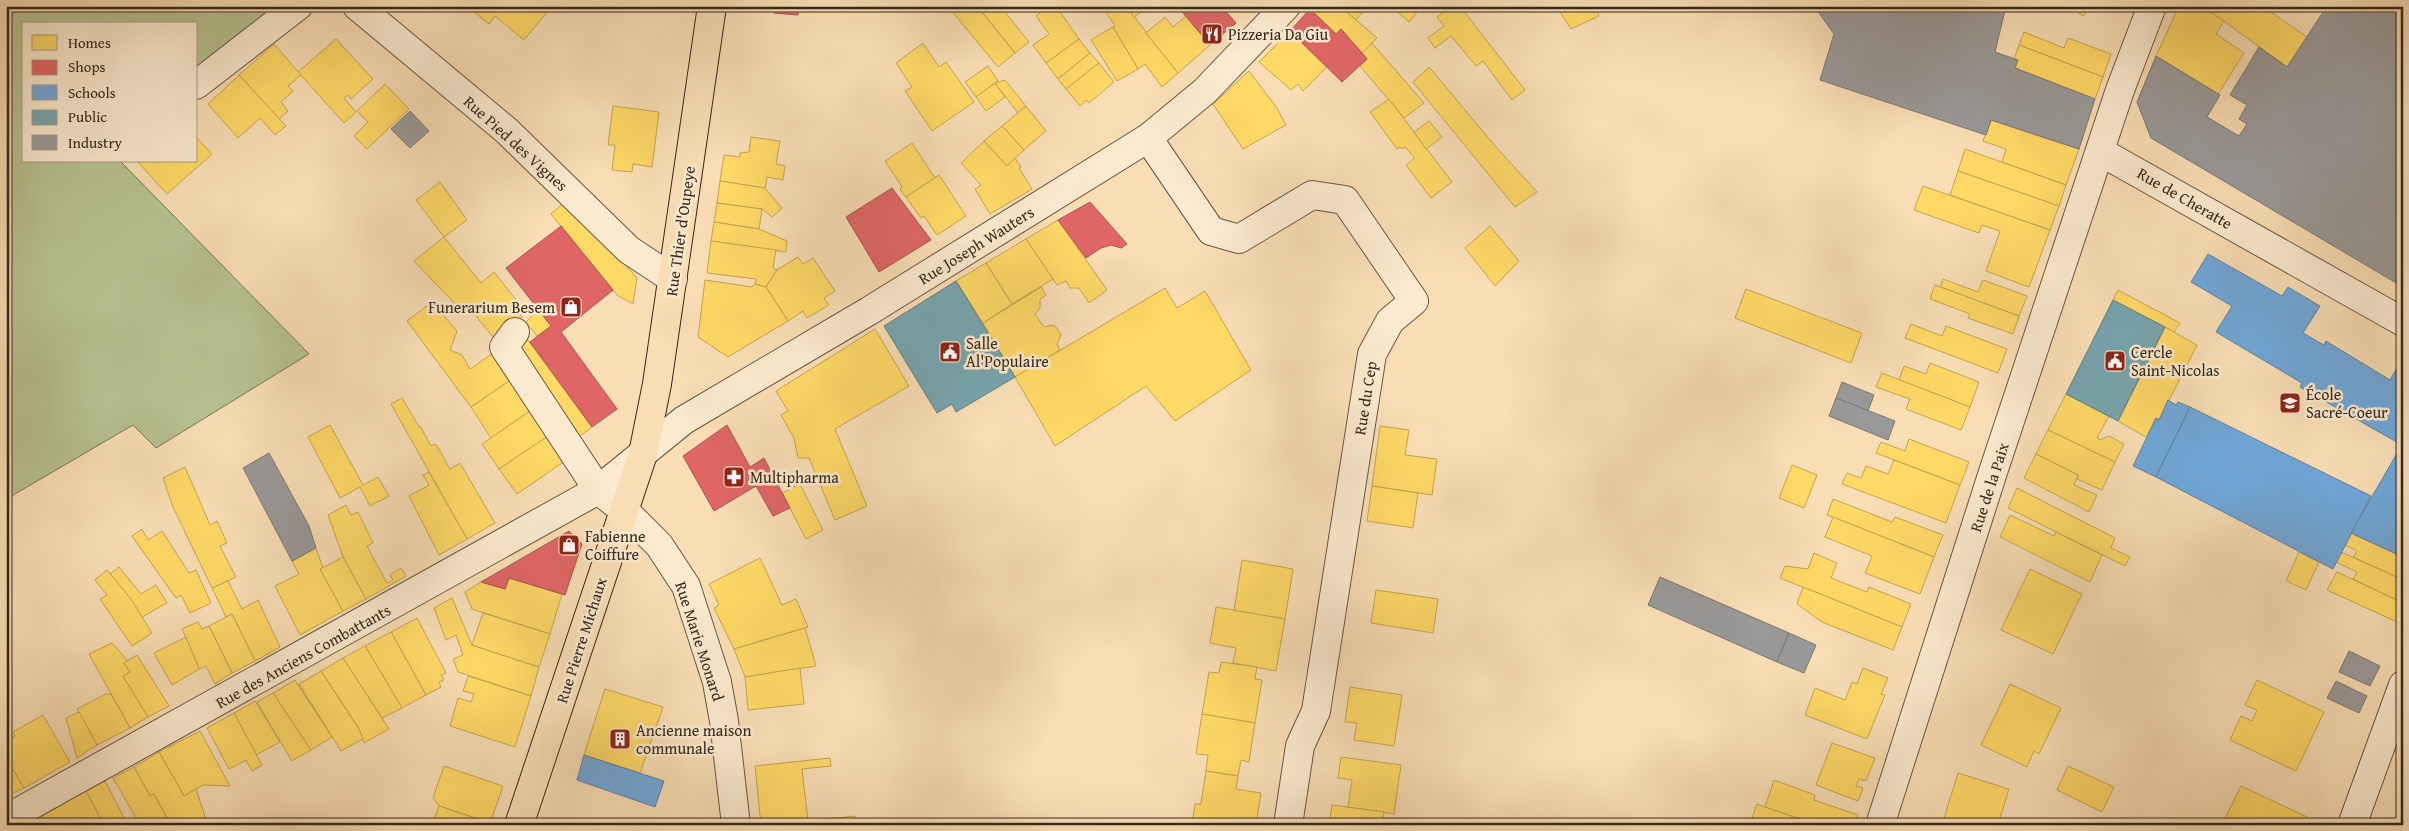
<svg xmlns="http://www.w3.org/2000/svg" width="2409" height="831" font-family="'Gentium Book Plus',serif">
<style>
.green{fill:#b7c292;stroke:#767557}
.homes{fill:#ffd966;stroke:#c2a450}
.shops{fill:#e06666;stroke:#ad5350}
.schools{fill:#6fa8dc;stroke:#5e82a2}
.public{fill:#76a5af;stroke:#628083}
.industry{fill:#999;stroke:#7b7774}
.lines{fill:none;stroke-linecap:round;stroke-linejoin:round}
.minor-casing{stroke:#665642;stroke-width:30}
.major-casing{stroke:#35281c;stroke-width:30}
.minor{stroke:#fbeacf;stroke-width:28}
.major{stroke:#f9deb5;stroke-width:28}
.labels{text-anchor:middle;stroke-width:5;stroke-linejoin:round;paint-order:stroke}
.poi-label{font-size:16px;fill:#35281c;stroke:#fbeacf;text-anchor:start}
.street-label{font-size:16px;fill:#35281c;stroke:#fbeacf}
</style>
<rect width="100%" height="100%" fill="#f9deb5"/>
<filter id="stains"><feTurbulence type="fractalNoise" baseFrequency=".004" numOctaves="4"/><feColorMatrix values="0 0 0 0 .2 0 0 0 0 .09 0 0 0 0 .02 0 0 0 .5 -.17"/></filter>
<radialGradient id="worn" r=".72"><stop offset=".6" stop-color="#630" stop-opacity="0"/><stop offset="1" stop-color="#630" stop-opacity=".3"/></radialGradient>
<polygon class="green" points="6,6 262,6 269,13 196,69 196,24 24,24 24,161 120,161 309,354 156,448 133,425 8,498"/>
<g class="homes">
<polygon points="467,6 552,6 524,40 495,16 489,24"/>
<polygon points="954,6 977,6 1015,53 998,67 950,9"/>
<polygon points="981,6 1000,6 1029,42 1015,53 979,8"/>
<polygon points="1050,6 1056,6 1079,39 1046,63 1033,45 1049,34 1036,16"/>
<polygon points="1102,6 1126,6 1178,73 1162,87 1145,64 1138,69 1113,27 1115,26"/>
<polygon points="1126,6 1150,6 1134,17"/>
<polygon points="1314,6 1340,6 1377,38 1362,53 1341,29 1336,34 1310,9"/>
<polygon points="1340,6 1368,6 1356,20"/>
<polygon points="1391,6 1422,6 1409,22"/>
<polygon points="1451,6 1460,6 1525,90 1512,100 1483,61 1476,66 1451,36 1435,48 1428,38 1444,26 1437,17"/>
<polygon points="1556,6 1595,6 1599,16 1571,29"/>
<polygon points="2080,6 2089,6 2084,16 2077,12"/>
<polygon points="2179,6 2203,6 2224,21 2216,34 2244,53 2218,94 2156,56"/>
<polygon points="2203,6 2262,6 2307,37 2287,67"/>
<polygon points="1186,16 1210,45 1178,73 1146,33 1165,17 1173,27"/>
<polygon points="1113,27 1138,69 1117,81 1091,40"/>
<polygon points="1290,31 1327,67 1303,91 1298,84 1291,90 1259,62"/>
<polygon points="2024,32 2064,48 2068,38 2111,54 2103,77 2019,45"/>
<polygon points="336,39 373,79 351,99 348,95 344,98 356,112 344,123 298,72"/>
<polygon points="1079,39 1090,53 1058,79 1046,63"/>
<polygon points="923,43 939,67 946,62 974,102 932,131 905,91 912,87 896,63"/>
<polygon points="1372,43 1424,103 1404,118 1360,66 1367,59 1362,53"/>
<polygon points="274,44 301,75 288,86 293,91 281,102 288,111 279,119 239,75"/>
<polygon points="2019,45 2103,77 2095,99 2015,68 2018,60 2014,59"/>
<polygon points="1090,53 1099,63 1066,89 1058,79"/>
<polygon points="1099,63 1114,82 1089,103 1087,100 1080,106 1066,89"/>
<polygon points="988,66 998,81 976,97 965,82"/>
<polygon points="1429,67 1496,147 1537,192 1515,207 1413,82"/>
<polygon points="1249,71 1277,108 1286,125 1243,149 1213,104"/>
<polygon points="239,75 286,126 275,135 260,118 238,138 208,104"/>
<polygon points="1005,80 1026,106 1018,113 995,83"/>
<polygon points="995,83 1005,97 986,111 976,97"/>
<polygon points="385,84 409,109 367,149 354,136 368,122 357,111"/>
<polygon points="1389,99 1452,182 1431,198 1406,165 1415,158 1405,147 1402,149 1400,147 1397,149 1370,112"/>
<polygon points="613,106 659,112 652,167 633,164 632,172 612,170 615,145 608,145"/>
<polygon points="1026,106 1046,131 1024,150 1002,126"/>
<polygon points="1991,120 2079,149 2066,185 2002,162 2006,149 1983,141"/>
<polygon points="1429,121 1442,137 1426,149 1414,132"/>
<polygon points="1002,126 1024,150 1007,166 984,141"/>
<polygon points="196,137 212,154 167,194 137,161 196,161"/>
<polygon points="751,137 780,141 776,164 785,166 783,180 767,177 765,188 720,181 724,155 740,157 740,153 749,152"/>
<polygon points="984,141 1007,166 1015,158 1021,167 1019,168 1032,189 990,214 975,189 981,185 961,163"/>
<polygon points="912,143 935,178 906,197 900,189 902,187 885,161"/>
<polygon points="1965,149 2066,185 2059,206 1958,171"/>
<polygon points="1958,171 2059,206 2050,230 1950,195"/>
<polygon points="939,175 966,216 937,235 924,216 921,218 906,197"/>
<polygon points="720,181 765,188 782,208 772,217 762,209 717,203"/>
<polygon points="440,182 467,220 444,237 416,200"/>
<polygon points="1923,186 2050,230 2029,287 1986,271 2000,231 1982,225 1979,233 1914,210"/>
<polygon points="568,199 637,278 633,304 617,295 551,214"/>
<polygon points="717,203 762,209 759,229 714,222"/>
<polygon points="1058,220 1107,290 1089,303 1079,288 1070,288 1066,281 1057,285 1026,239"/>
<polygon points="714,222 759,229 787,241 786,252 711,241"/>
<polygon points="1490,226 1519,261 1495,286 1465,248"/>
<polygon points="444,237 481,283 494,272 516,300 512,304 522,317 493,337 466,304 459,308 414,261"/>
<polygon points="1026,239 1053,279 1012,304 986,263"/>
<polygon points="711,241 776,250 773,268 777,270 766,287 755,284 756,279 707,273"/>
<polygon points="798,257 803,264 813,258 835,291 824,298 829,305 807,318 803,311 788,321 766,287 777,270"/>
<polygon points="986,263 1012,304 983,323 956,281"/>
<polygon points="1943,279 1978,292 1983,280 2027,296 2019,316 1940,287"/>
<polygon points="705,280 752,287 755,284 766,287 788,321 728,357 698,337"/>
<polygon points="1935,285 2019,316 2013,334 1968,318 1970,314 1930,299"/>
<polygon points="1041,287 1046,295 1040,299 1040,308 1035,314 1044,327 1052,325 1056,327 1061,335 1057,344 1060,350 1015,377 983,323"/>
<polygon points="1165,288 1177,308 1205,291 1251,370 1175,421 1146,386 1055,446 1015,377"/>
<polygon points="1746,289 1862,333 1851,363 1735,318"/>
<polygon points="2118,290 2180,323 2174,332 2113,300"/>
<polygon points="432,302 457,331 450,350 462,355 470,369 493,353 512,379 471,407 407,321"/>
<polygon points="538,309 551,326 537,336 526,322"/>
<polygon points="1911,324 1942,336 1946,326 2007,349 1998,373 1905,338"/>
<polygon points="2165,327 2197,345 2159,420 2156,418 2146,437 2118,421"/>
<polygon points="875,329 909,386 835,429 867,506 835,520 809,458 798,458 794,438 781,415 788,411 776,391"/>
<polygon points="528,340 592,427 579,437 516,348"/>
<polygon points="1930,363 1979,382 1970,407 1899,380 1904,366 1926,374"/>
<polygon points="1882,373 1970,407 1961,430 1906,409 1910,399 1876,387"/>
<polygon points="512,379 533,409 491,438 471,407"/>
<polygon points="2066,394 2109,416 2097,438 2100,440 2109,436 2124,444 2115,462 2048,430"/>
<polygon points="402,398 419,427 420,426 431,446 436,444 450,469 460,463 495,523 467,539 391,404"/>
<polygon points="533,409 551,434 499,469 482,444"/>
<polygon points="330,425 363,485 378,477 389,496 370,506 360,487 340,498 308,437"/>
<polygon points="1380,426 1409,430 1405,455 1437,459 1432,495 1372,486"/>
<polygon points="2048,430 2115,462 2102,490 2077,479 2078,475 2036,454"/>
<polygon points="551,434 568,459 517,494 499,469"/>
<polygon points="1909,439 1969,462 1960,485 1876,453 1881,442 1905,451"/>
<polygon points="2036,454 2078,475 2074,485 2097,495 2089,512 2024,478"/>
<polygon points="1894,460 1960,485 1946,523 1842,484 1847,473 1861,478 1866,466 1888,474"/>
<polygon points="1792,465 1817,475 1804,508 1779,498"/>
<polygon points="185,467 210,525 217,521 227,543 220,546 236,577 212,588 173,507 163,478"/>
<polygon points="429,472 467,539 439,555 409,496 429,485 423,475"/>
<polygon points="800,484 823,530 806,539 782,493"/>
<polygon points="1372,486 1418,493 1413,528 1367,521"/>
<polygon points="2017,488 2115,538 2111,548 2130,557 2125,566 2008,508"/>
<polygon points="1833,499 1892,522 1895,517 1943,535 1934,557 1827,515"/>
<polygon points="346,505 351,515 358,512 373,543 367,546 387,583 393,580 390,575 401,568 406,576 366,599 343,557 328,515"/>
<polygon points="2010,515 2054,536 2056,532 2102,555 2090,582 2000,537"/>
<polygon points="1833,517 1934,557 1920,594 1865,573 1872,556 1825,537"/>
<polygon points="142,529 148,540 162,531 189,573 196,570 211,603 190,613 181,595 176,598 132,536"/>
<polygon points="2351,533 2403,557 2403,580 2353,557 2357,551 2345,545"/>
<polygon points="316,548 323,568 320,569 343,611 300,635 275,586 299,574 292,561"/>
<polygon points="2299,552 2319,562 2306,590 2286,581"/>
<polygon points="2341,552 2403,580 2403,603 2353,579 2357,572 2336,562"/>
<polygon points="1814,553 1837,563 1831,578 1867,592 1869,587 1911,604 1902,627 1780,578 1785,566 1808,569"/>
<polygon points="343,557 366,599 343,611 320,569"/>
<polygon points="760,558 782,605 796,599 808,627 734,649 714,608 719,605 709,584"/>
<polygon points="1242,560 1293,569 1285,619 1234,611"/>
<polygon points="119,567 141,594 156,585 167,603 142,617 110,574"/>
<polygon points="2030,569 2082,594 2053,654 2001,630"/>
<polygon points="107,570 131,599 152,633 132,646 100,599 107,595 95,580"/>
<polygon points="2337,572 2403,603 2397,622 2327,590"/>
<polygon points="509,578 562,594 550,634 472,609 465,592 481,582 505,589"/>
<polygon points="228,581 242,609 258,600 280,647 255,661 232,614 226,617 212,588"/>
<polygon points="1803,587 1902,627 1893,650 1822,622 1797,604"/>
<polygon points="1376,590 1438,599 1433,633 1371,623"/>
<polygon points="452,598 472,645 539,667 531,696 458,672 453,659 463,655 456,635 446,640 434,608"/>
<polygon points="1216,607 1285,619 1276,671 1233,663 1236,648 1210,643"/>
<polygon points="483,613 550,634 539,667 472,645"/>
<polygon points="232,614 255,661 232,673 209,626"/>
<polygon points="417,618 446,673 441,675 444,680 439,682 441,687 426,695 391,632"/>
<polygon points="198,622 202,629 209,626 232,673 215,684 206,666 199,669 182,629"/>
<polygon points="805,628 816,666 745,677 734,649"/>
<polygon points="391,632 426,695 402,708 365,646"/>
<polygon points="186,637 199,669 172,685 154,653"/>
<polygon points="112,643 128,661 124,663 130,672 123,676 148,717 130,728 89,654"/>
<polygon points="365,646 402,708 382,718 343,658"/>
<polygon points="137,655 169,706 148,717 123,676 130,672 124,663"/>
<polygon points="343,658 389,729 364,743 359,729 321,671"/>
<polygon points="1221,662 1257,667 1255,679 1262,680 1255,723 1202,714 1209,672 1219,673"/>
<polygon points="800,668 804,704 748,710 745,677"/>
<polygon points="1863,668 1888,678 1881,694 1885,695 1867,739 1805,715 1815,688 1845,700 1852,682 1857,684"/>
<polygon points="321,671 359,729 363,739 341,751 299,684"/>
<polygon points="468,676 531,696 515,747 450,726 458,698 471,702 474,694 463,691"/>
<polygon points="295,680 332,737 311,750 273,693"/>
<polygon points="2257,680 2324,712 2296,771 2230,740 2241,716 2252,721 2257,710 2245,705"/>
<polygon points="2010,684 2061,708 2039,754 2034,751 2027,767 1981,745"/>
<polygon points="1350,687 1402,695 1394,746 1354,740 1357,723 1345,722"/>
<polygon points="605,689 663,707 640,773 584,755"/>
<polygon points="273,693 311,750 292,761 257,702"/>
<polygon points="106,694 111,694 130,728 97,745 77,709"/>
<polygon points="255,701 280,742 256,755 234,713"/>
<polygon points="79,712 97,745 77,758 66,718"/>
<polygon points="234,713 262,765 252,771 246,760 229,769 207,728"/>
<polygon points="1202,714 1255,723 1249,762 1241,760 1238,776 1206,771 1208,755 1196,754"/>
<polygon points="43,715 70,762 24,788 6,758 6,742 15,736 13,732"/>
<polygon points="200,731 230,786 203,785 184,796 159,752"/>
<polygon points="1832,743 1875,758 1866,781 1859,779 1856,786 1863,788 1858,801 1816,785"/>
<polygon points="159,752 184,796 196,789 207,823 169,822 154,794 150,796 134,767"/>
<polygon points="1341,757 1401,765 1394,814 1348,807 1352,780 1338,778"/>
<polygon points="6,758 24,788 6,796"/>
<polygon points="830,758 831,766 802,769 808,821 761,825 755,766"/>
<polygon points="444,766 503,786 490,823 439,806 433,798"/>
<polygon points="2068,766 2114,787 2102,812 2057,790"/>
<polygon points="134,767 150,796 154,794 169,822 177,822 178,825 140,825 113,778"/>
<polygon points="1206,771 1238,776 1236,789 1261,793 1256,825 1192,825 1195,804 1201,804"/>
<polygon points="1958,773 2009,789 1998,825 1942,825"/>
<polygon points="1774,780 1815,795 1814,800 1858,815 1854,825 1817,825 1765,807"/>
<polygon points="105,781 128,825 104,825 86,791"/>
<polygon points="2241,786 2307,817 2303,825 2232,825 2224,821"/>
<polygon points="86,791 104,825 44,825 42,816"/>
<polygon points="1757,804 1765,807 1817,825 1770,825 1752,818"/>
<polygon points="1332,805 1384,812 1382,825 1329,825"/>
<polygon points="439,806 490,823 490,825 432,825"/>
<polygon points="855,816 856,825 775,825 808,821"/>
</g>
<g class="shops">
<polygon points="775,6 799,6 798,15 774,13"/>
<polygon points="1182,6 1221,6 1236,23 1210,45 1179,8"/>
<polygon points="1310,9 1336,34 1341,29 1367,59 1342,82 1290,31"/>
<polygon points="892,188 931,240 879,272 846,217"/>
<polygon points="1090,202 1127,244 1121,248 1111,245 1101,248 1086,258 1058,220"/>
<polygon points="561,226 613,290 561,332 617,409 592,427 530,342 551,326 506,268"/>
<polygon points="727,425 750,467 764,458 790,508 773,516 756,486 714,511 683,456"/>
<polygon points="569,531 582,544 565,595 509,578 505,589 481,582"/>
</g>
<g class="schools">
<polygon points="2208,254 2282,296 2288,287 2320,306 2303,333 2324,345 2326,341 2390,380 2403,358 2402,445 2300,387 2302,383 2216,332 2232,306 2191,282"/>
<polygon points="2168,400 2176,405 2178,402 2190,407 2156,477 2133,466 2156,418 2159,420"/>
<polygon points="2190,407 2371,496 2333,569 2156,477"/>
<polygon points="2403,443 2403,557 2351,533"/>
<polygon points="584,755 664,781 655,807 577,780"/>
</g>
<g class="public">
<polygon points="956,281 1015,377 956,412 952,404 937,413 884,326"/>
<polygon points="2113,300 2165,327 2118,421 2066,394"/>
</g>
<g class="industry">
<polygon points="1814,6 2006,6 1995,52 2018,60 2015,68 2095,99 2079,149 1991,120 1986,135 1820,80 1834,34"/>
<polygon points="2327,6 2403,6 2403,287 2151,138 2137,102 2156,56 2220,95 2207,117 2239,136 2247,124 2239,119 2247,105 2230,95 2259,47 2287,67"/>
<polygon points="410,111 429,131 410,148 391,129"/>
<polygon points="1842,382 1874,395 1868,411 1836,398"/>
<polygon points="1836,398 1895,421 1888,440 1829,416"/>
<polygon points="269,453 309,526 316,548 292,561 243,468"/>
<polygon points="1660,577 1789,633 1777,662 1648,605"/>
<polygon points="1789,633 1816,645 1804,673 1777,662"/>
<polygon points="2349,651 2380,666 2370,686 2339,672"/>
<polygon points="2336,681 2367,696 2359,713 2327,698"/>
</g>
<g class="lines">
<g class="minor-casing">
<g id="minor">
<polyline points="357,6 507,131 629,250 673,279"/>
<polyline points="196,85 298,6"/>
<polyline points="1148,138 1211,231 1239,239 1312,195 1345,200 1414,301 1390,321 1372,354 1316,711 1300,746 1288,825"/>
<polyline points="2101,152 2403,322"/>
<polyline points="515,332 504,347 587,473 598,490 625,511 659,545 686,586 717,682 724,721 736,825"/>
<polyline points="6,819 598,490 684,420 869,311 1148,138 1205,91 1286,6"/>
<polyline points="1880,825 1993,472 2120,90 2152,6"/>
<polyline points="2352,825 2403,685"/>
</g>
</g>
<g class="major-casing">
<polyline id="major" points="519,825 643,454 657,384 712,6"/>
</g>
<use href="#minor" class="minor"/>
<use href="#major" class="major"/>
</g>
<defs>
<g id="restaurant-square" transform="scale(1.125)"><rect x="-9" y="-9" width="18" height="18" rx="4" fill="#8f2418" stroke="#fbeacf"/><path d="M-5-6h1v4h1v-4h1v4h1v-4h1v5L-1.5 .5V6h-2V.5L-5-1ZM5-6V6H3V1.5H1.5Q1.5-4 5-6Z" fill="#fff"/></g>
<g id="shop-square" transform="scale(1.125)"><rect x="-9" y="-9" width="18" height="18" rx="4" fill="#8f2418" stroke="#fbeacf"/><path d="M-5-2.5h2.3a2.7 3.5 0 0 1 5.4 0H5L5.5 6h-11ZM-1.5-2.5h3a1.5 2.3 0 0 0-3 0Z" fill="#fff"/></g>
<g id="civic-square" transform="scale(1.125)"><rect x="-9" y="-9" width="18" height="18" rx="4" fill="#8f2418" stroke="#fbeacf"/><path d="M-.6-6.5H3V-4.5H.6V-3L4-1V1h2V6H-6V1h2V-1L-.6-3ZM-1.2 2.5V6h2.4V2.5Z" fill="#fff"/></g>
<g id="school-square" transform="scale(1.125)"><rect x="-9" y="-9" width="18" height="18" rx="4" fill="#8f2418" stroke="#fbeacf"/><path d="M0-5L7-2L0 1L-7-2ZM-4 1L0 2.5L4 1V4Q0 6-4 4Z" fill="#fff"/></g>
<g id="pharmacy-square" transform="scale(1.125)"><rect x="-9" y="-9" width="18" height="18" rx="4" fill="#8f2418" stroke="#fbeacf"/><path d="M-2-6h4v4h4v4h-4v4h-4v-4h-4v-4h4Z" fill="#fff"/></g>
<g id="building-square" transform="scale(1.125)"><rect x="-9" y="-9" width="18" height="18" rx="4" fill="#8f2418" stroke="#fbeacf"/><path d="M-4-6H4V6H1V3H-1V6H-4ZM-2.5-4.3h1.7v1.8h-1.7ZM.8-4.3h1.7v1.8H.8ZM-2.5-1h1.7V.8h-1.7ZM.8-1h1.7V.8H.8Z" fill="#fff"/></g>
</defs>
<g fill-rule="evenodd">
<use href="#restaurant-square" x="1212" y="34"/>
<use href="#shop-square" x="571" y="307"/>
<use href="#civic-square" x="950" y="352"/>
<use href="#civic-square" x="2115" y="361"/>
<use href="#school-square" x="2290" y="403"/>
<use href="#pharmacy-square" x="734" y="477"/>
<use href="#shop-square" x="569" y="545"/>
<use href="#building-square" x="620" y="739"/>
</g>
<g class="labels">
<g class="poi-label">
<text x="1228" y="40">Pizzeria Da Giu</text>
<text x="555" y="313" text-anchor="end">Funerarium Besem</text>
<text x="966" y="349">Salle<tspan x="966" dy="18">Al'Populaire</tspan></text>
<text x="2131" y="358">Cercle<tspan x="2131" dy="18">Saint-Nicolas</tspan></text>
<text x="2306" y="400">École<tspan x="2306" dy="18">Sacré-Coeur</tspan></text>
<text x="750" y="483">Multipharma</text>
<text x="585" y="542">Fabienne<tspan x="585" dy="18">Coiffure</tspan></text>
<text x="636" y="736">Ancienne maison<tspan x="636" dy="18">communale</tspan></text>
</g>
<g class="street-label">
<text transform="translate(516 143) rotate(42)" y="6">Rue Pied des Vignes</text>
<text transform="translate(2185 198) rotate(30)" y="6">Rue de Cheratte</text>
<text transform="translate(680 231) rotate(-82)" y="6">Rue Thier d'Oupeye</text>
<text transform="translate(976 245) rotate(-32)" y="6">Rue Joseph Wauters</text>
<text transform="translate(1365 398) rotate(-81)" y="6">Rue du Cep</text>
<text transform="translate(1989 487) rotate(-72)" y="6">Rue de la Paix</text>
<text transform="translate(581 640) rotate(-72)" y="6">Rue Pierre Michaux</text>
<text transform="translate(700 641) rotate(72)" y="6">Rue Marie Monard</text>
<text transform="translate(303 656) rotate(-29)" y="6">Rue des Anciens Combattants</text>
</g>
</g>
<rect width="2409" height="831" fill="none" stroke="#f9deb5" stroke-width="25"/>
<rect x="8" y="8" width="2394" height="816" fill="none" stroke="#35281c" stroke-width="2.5"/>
<rect x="12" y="12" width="2384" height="806" fill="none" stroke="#35281c"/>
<rect x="22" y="22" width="175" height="140" fill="#fbeacf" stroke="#ac9c87"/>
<rect x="32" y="35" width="25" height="15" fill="#ffd966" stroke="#ac9c87"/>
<text x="68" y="48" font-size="15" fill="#35281c">Homes</text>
<rect x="32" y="60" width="25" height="15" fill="#e06666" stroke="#ac9c87"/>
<text x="68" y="72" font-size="15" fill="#35281c">Shops</text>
<rect x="32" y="85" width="25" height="15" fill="#6fa8dc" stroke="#ac9c87"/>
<text x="68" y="98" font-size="15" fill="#35281c">Schools</text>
<rect x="32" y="110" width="25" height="15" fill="#76a5af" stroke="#ac9c87"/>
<text x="68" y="122" font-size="15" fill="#35281c">Public</text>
<rect x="32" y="135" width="25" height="15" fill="#999999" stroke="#ac9c87"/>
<text x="68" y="148" font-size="15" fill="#35281c">Industry</text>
<rect width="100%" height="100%" filter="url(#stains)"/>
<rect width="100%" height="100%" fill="url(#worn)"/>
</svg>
